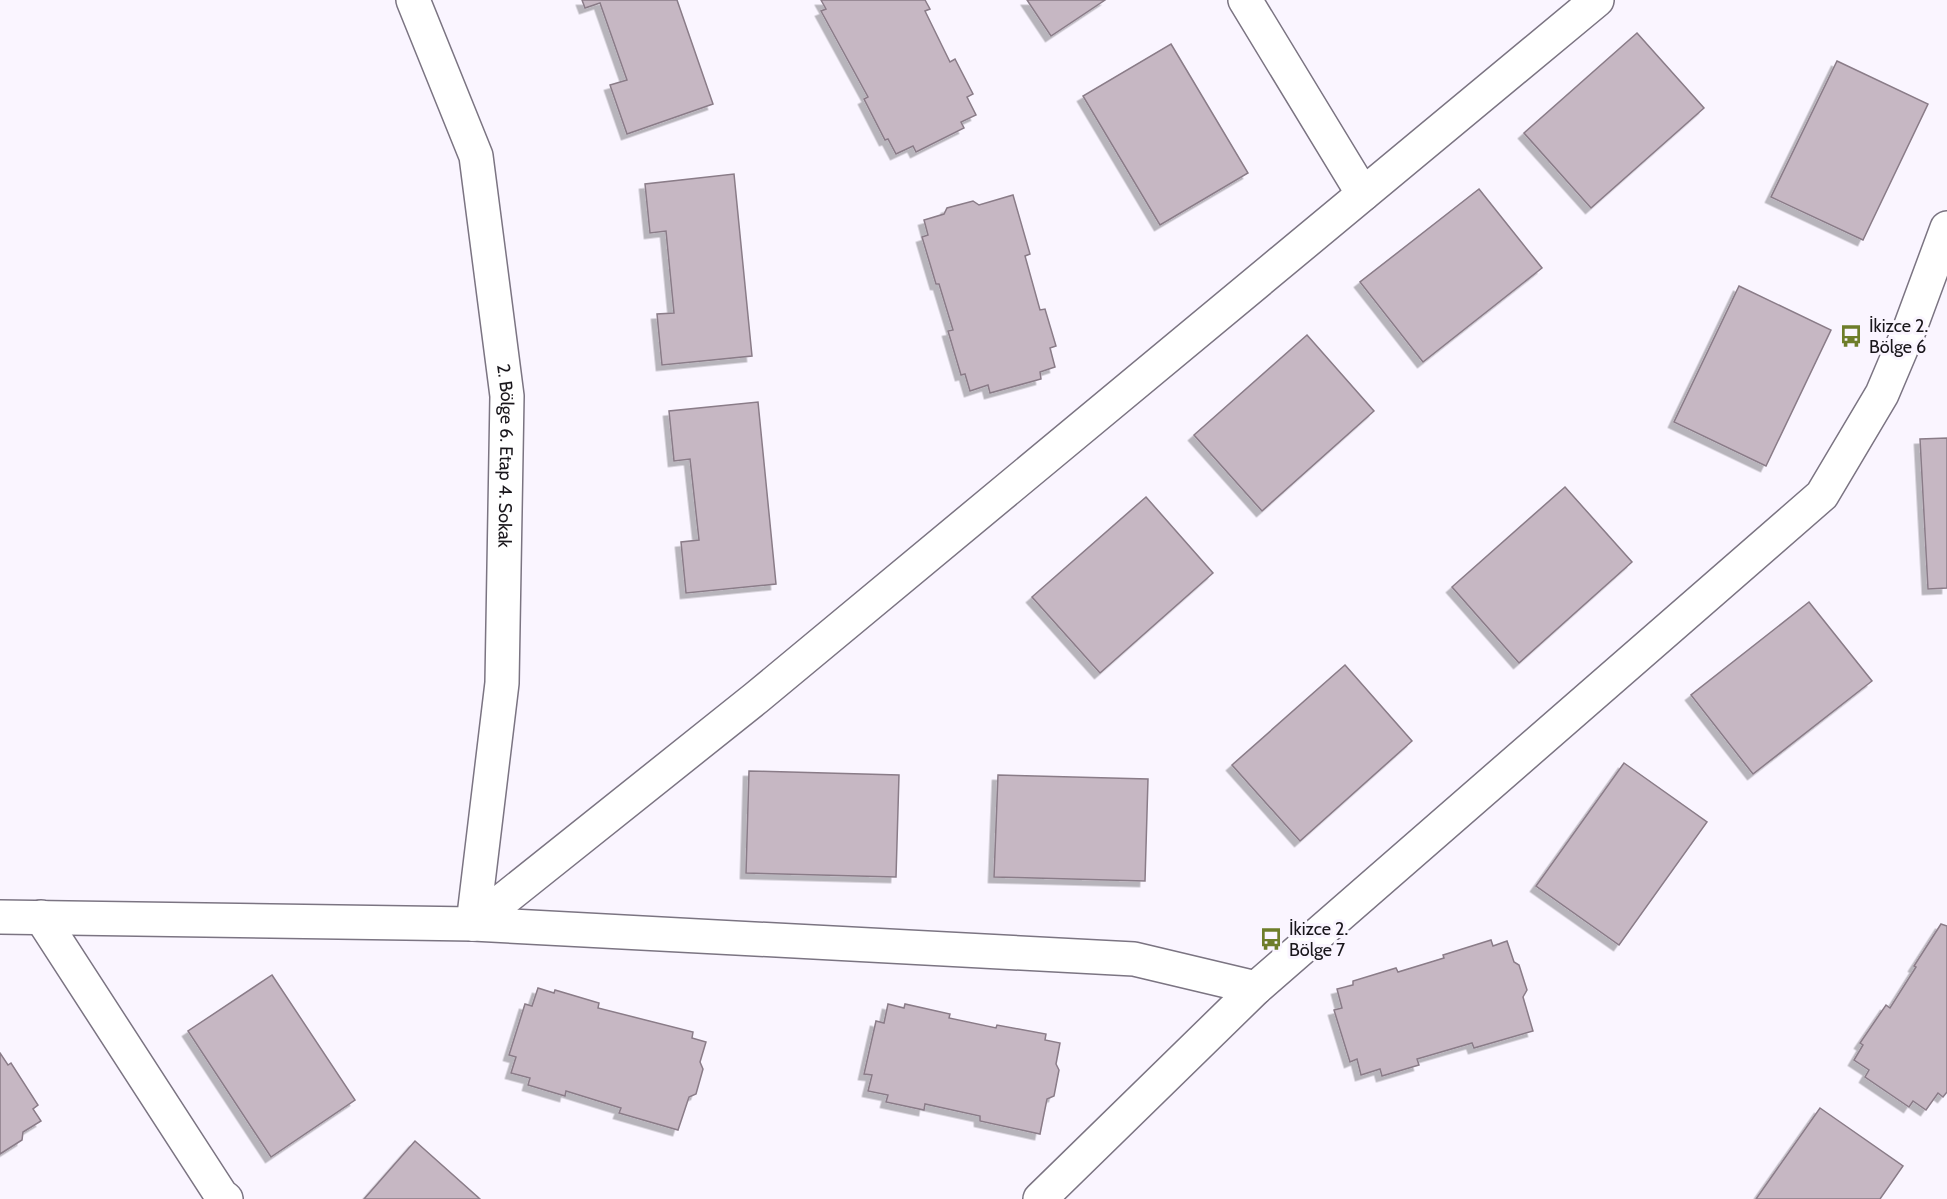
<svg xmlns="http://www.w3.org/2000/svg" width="1947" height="1199" font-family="Cabin,sans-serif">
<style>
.building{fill:#c6b7c3;stroke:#8a7c88;stroke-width:1.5;filter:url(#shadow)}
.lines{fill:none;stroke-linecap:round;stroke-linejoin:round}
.minor-casing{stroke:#7b7482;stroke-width:36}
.minor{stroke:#fff;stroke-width:33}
.labels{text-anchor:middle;stroke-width:6;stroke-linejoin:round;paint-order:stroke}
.poi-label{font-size:18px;fill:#19161b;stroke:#faf5ff;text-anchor:start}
.street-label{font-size:18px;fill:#19161b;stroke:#faf5ff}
</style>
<defs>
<filter id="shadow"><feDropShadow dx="-5.5" dy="5.5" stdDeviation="0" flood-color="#0004"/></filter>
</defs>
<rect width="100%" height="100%" fill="#faf5ff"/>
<g class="building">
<polygon points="582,0 677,0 713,104 627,134 610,85 627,80 600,3 585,8"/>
<polygon points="821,0 925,0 930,9 925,11 950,62 955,59 973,94 967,97 976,115 961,122 964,128 916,152 913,146 896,154 888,139 885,140 864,99 868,97 821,11 826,9"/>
<polygon points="1027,0 1105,0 1051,36"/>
<polygon points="1637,33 1704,108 1591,208 1524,133"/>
<polygon points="1171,44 1248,173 1160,225 1083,96"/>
<polygon points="1837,61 1928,104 1863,240 1771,197"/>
<polygon points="734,174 752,356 662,365 657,314 674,313 666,231 650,233 645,184"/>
<polygon points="1479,189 1542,268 1423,362 1360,282"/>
<polygon points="1013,195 1030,254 1025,256 1040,310 1045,309 1056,346 1050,348 1055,367 1040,372 1041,379 990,393 988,385 970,391 965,374 961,375 948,331 953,330 939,284 936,284 922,237 928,235 924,220 944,214 947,208 973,201 979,205"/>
<polygon points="1739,286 1831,330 1766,466 1674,422"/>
<polygon points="1307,335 1374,411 1262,511 1194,435"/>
<polygon points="758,402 776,584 686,593 681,542 699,540 690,459 674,461 669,411"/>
<polygon points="1947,438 1947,588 1928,589 1920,439"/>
<polygon points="1565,487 1632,562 1519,663 1452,587"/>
<polygon points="1146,497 1213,573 1100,673 1032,597"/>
<polygon points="1809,602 1872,681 1753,774 1691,695"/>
<polygon points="1345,665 1412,741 1300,841 1232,765"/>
<polygon points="1624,763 1707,822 1619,945 1536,886"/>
<polygon points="749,771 899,775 896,877 746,873"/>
<polygon points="998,775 1148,779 1145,881 994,877"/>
<polygon points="1941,924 1947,926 1947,1092 1943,1097 1938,1093 1926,1110 1913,1101 1909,1107 1865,1077 1869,1070 1854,1060 1863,1045 1860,1043 1886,1005 1890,1008 1916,967 1914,966"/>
<polygon points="1491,940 1493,946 1507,941 1514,962 1519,965 1527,990 1523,997 1533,1031 1474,1048 1472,1043 1417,1059 1419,1065 1382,1076 1380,1069 1361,1075 1357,1059 1350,1062 1334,1010 1342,1008 1337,989 1353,985 1353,981 1396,968 1398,972 1444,958 1443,955"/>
<polygon points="272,975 355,1100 271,1157 188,1031"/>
<polygon points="538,988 554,993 555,990 599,1003 598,1008 693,1032 692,1038 706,1042 700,1062 703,1069 696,1094 689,1097 678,1130 619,1113 621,1108 566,1091 565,1096 528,1085 530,1078 511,1073 516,1057 509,1055 525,1004 532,1006"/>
<polygon points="888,1004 904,1008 905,1004 950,1014 949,1018 996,1028 997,1025 1046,1034 1045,1040 1060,1043 1056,1064 1059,1070 1054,1096 1047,1099 1040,1134 980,1121 980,1116 925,1104 924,1110 886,1102 888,1095 868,1091 872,1075 864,1074 876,1021 884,1023"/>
<polygon points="0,1053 8,1065 11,1063 38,1105 33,1109 41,1121 23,1132 22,1140 0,1154"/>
<polygon points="1820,1108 1903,1166 1880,1199 1756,1199"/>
<polygon points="415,1141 480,1199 364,1199"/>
</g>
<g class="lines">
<g class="minor-casing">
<g id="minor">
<path id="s1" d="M 413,0 L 476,156 L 507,396 L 502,683 L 473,924"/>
<polyline points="1245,0 1363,194"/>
<polyline points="0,917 473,924 1134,959 1256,988"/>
<polyline points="41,917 221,1195 226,1199"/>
<polyline points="473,924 756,698 1597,0"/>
<polyline points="1040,1199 1256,988 1822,495 1882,394 1910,328 1947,228"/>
</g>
</g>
<use href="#minor" class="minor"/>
</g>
<defs>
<g id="bus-bare" transform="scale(1.8)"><path d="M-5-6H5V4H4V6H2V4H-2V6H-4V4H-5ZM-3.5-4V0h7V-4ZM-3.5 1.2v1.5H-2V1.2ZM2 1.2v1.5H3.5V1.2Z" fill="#6e7d2a" stroke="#faf5ff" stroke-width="2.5" paint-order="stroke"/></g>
</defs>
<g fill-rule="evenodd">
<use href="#bus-bare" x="1851" y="336"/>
<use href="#bus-bare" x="1271" y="939"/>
</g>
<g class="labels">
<g class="poi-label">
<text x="1869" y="332">İkizce 2.<tspan x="1869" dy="21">Bölge 6</tspan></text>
<text x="1289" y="935">İkizce 2.<tspan x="1289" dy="21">Bölge 7</tspan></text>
</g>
<g class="street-label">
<text dy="6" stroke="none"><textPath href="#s1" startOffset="470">2. Bölge 6. Etap 4. Sokak</textPath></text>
</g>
</g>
</svg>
